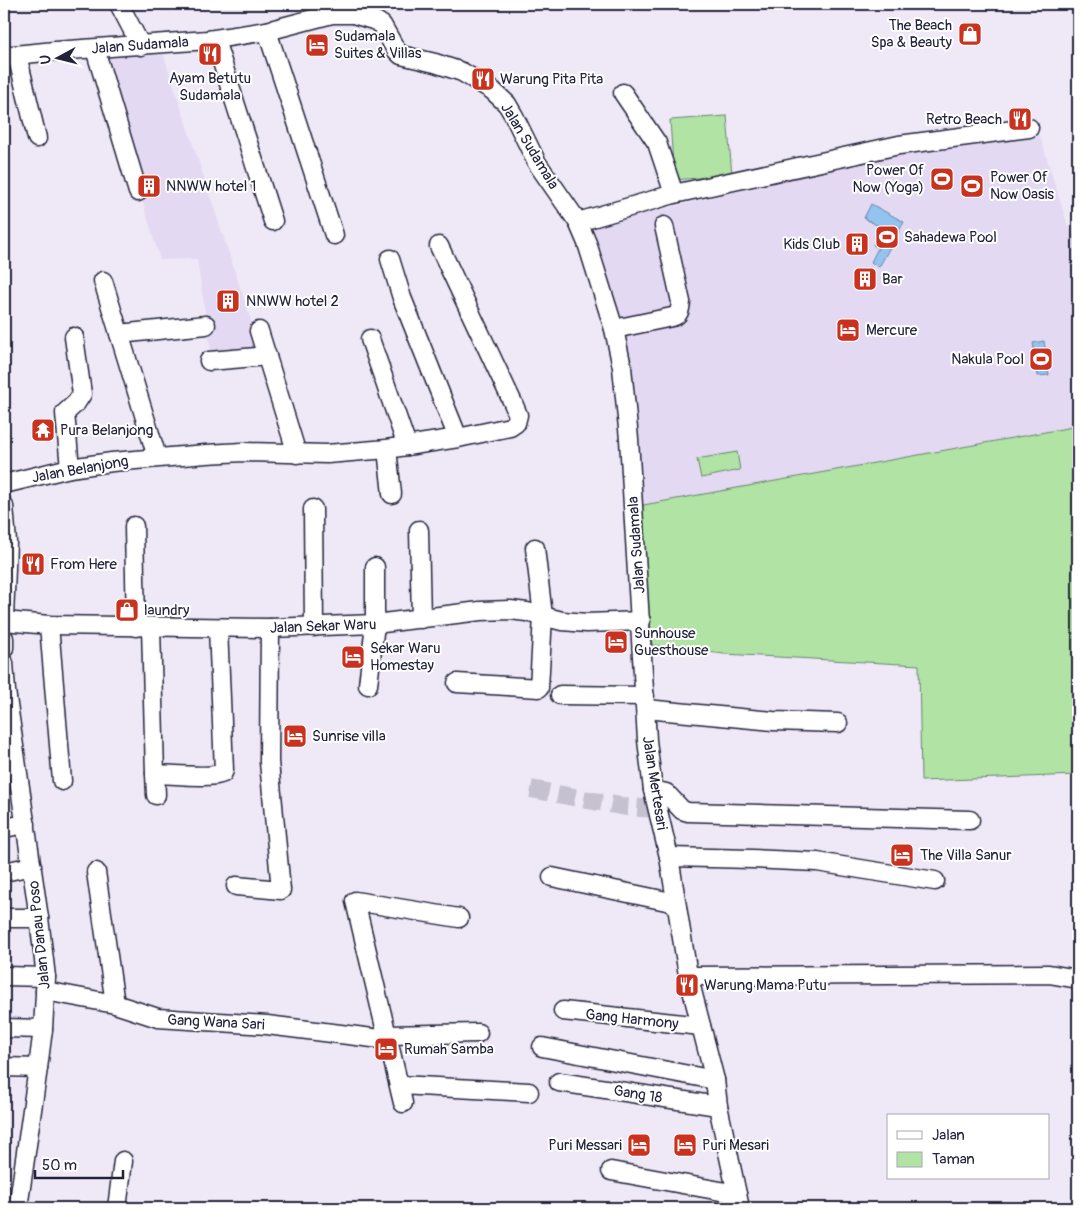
<svg xmlns="http://www.w3.org/2000/svg" width="1082" height="1212" font-family="Pangolin,sans-serif">
<style>
.built{fill:#e4d9f2}
.green{fill:#b0e3a4;stroke:#698270}
.water{fill:#93c4ef;stroke:#6683a7}
.lines{fill:none;stroke-linecap:round;stroke-linejoin:round}
.minor-tunnel{stroke:#c6c1d1;stroke-width:18;stroke-dasharray:18 9;stroke-linecap:butt}
.minor-casing{stroke:#22223b;stroke-width:21}
.minor{stroke:#fff;stroke-width:18}
.labels{text-anchor:middle;stroke-width:4;stroke-linejoin:round;paint-order:stroke}
.poi-label{font-size:15px;fill:#22223b;stroke:#fff;text-anchor:start}
.street-label{font-size:15px;fill:#22223b;stroke:#fff}
</style>
<rect width="100%" height="100%" fill="#efe9f7"/>
<filter id="ink" filterUnits="userSpaceOnUse"><feTurbulence type="fractalNoise" baseFrequency=".02" numOctaves="2"/><feDisplacementMap in="SourceGraphic" scale="10" xChannelSelector="R" yChannelSelector="G"/><feConvolveMatrix kernelMatrix="1 2 1 2 8 2 1 2 1" color-interpolation-filters="sRGB"/></filter>
<g filter="url(#ink)">
<g class="built">
<polygon points="162,50 262,354 212,358 197,259 160,260 99,54"/>
<polygon points="1040,136 1068,226 1078,242 1078,426 638,506 608,290 591,227 856,161"/>
</g>
<g class="green">
<polygon points="727,116 732,175 674,180 670,120"/>
<polygon points="1078,426 1078,531 1072,532 1078,582 1078,775 921,781 919,665 724,654 652,645 638,506"/>
<polygon points="737,452 740,470 701,478 697,459"/>
</g>
<g class="water">
<polygon points="871,204 904,222 879,267 871,262 878,248 873,245 882,228 864,218"/>
<polygon points="1044,341 1049,375 1038,376 1033,343"/>
</g>
<g class="lines">
<polyline class="minor-tunnel" points="531,789 626,807 657,809"/>
<g class="minor-casing">
<g id="minor">
<polyline points="119,4 141,46"/>
<polyline points="267,31 334,235"/>
<polyline points="215,40 273,221"/>
<polyline points="95,49 138,192"/>
<polyline points="17,55 37,138"/>
<polyline points="4,56 55,51 208,40 267,31 332,14 353,14 376,21 382,25 396,50 401,55 435,63 462,72 492,90 507,104 514,116 537,163 578,222 587,243 614,329 622,367 629,439 647,740 653,790 669,857 688,975 715,1080 718,1106 740,1208"/>
<polyline points="623,93 657,143 674,194"/>
<polyline points="578,222 674,194 899,145 1029,128"/>
<polyline points="390,259 402,298 458,438"/>
<polyline points="103,281 157,457"/>
<path d="M 614,329 L 672,317 C 680,315 680,309 681,302 L 664,226"/>
<polyline points="259,331 297,454"/>
<polyline points="119,334 206,325"/>
<polyline points="370,339 407,446"/>
<polyline points="209,361 267,356"/>
<polyline points="387,449 392,494"/>
<polyline points="70,468 65,413 76,403 82,394 74,337"/>
<polyline points="4,484 70,468 112,462 206,454 243,452 327,454 387,449 458,438 510,427 516,423 518,415 513,403 439,246"/>
<polyline points="4,506 7,542 4,618"/>
<polyline points="313,509 314,627"/>
<polyline points="134,526 136,627"/>
<polyline points="419,530 421,619"/>
<polyline points="4,621 49,625 270,628 375,624 480,611 510,610 527,612 562,621 587,623 641,621"/>
<polyline points="49,625 62,781"/>
<path d="M 151,627 L 155,774 C 170,774 212,779 223,773 L 224,770 L 218,628"/>
<polyline points="4,638 4,648"/>
<polyline points="4,663 6,691 39,918 46,977 43,1029 38,1068 18,1208"/>
<polyline points="457,683 539,688 543,616 535,548"/>
<polyline points="368,685 375,624 375,567"/>
<polyline points="560,695 645,696"/>
<polyline points="646,709 773,721 838,723"/>
<polyline points="155,774 156,795"/>
<polyline points="653,790 666,793 682,810 688,812 970,820"/>
<polyline points="4,828 26,824"/>
<polyline points="669,857 752,859 817,862 935,881"/>
<polyline points="4,872 32,866"/>
<polyline points="96,872 115,1004"/>
<polyline points="552,877 676,903"/>
<polyline points="236,886 281,890 269,762 270,628"/>
<polyline points="4,918 39,918"/>
<polyline points="4,976 46,977"/>
<polyline points="696,976 1049,974 1078,979"/>
<polyline points="45,991 115,1004 158,1018 267,1025 389,1040"/>
<polyline points="563,1011 701,1026"/>
<polyline points="4,1028 43,1029"/>
<polyline points="388,1035 478,1033"/>
<polyline points="542,1047 715,1080"/>
<polyline points="4,1067 38,1068"/>
<polyline points="559,1082 718,1106"/>
<polyline points="400,1085 529,1092"/>
<polyline points="403,1103 355,901 459,918"/>
<polyline points="611,1171 737,1194"/>
<polyline points="117,1208 123,1161"/>
</g>
</g>
<use href="#minor" class="minor"/>
</g>
</g>
<defs>
<g id="shop-square" transform="scale(1.25)"><rect x="-9" y="-9" width="18" height="18" rx="4" fill="#c8321e" stroke="#fff"/><path d="M-5-2.5h2.3a2.7 3.5 0 0 1 5.4 0H5L5.5 6h-11ZM-1.5-2.5h3a1.5 2.3 0 0 0-3 0Z" fill="#fff"/></g>
<g id="hotel-square" transform="scale(1.25)"><rect x="-9" y="-9" width="18" height="18" rx="4" fill="#c8321e" stroke="#fff"/><path d="M-6-4.5h1.5V1H6V5H4.5V3h-9V5H-6ZM-4 0a1.8 1.8 0 1 1 3.6 0ZM.5 0V-2.5h3Q6-2.5 6 0Z" fill="#fff"/></g>
<g id="restaurant-square" transform="scale(1.25)"><rect x="-9" y="-9" width="18" height="18" rx="4" fill="#c8321e" stroke="#fff"/><path d="M-5-6h1v4h1v-4h1v4h1v-4h1v5L-1.5 .5V6h-2V.5L-5-1ZM5-6V6H3V1.5H1.5Q1.5-4 5-6Z" fill="#fff"/></g>
<g id="stadium-square" transform="scale(1.25)"><rect x="-9" y="-9" width="18" height="18" rx="4" fill="#c8321e" stroke="#fff"/><path d="M0-5a6.5 5 0 1 0 0 10a6.5 5 0 1 0 0-10ZM-3.5-1.8h7v3.6h-7Z" fill="#fff"/></g>
<g id="building-square" transform="scale(1.25)"><rect x="-9" y="-9" width="18" height="18" rx="4" fill="#c8321e" stroke="#fff"/><path d="M-4-6H4V6H1V3H-1V6H-4ZM-2.5-4.3h1.7v1.8h-1.7ZM.8-4.3h1.7v1.8H.8ZM-2.5-1h1.7V.8h-1.7ZM.8-1h1.7V.8H.8Z" fill="#fff"/></g>
<g id="temple-square" transform="scale(1.25)"><rect x="-9" y="-9" width="18" height="18" rx="4" fill="#c8321e" stroke="#fff"/><path d="M0-6L5-2H3V0L6.5 2.5H4V6H1.5V3h-3V6H-4V2.5H-6.5L-3 0V-2H-5Z" fill="#fff"/></g>
</defs>
<g fill-rule="evenodd">
<use href="#shop-square" x="970" y="34"/>
<use href="#hotel-square" x="317" y="45"/>
<use href="#restaurant-square" x="210" y="54"/>
<use href="#restaurant-square" x="483" y="79"/>
<use href="#restaurant-square" x="1020" y="119"/>
<use href="#stadium-square" x="942" y="179"/>
<use href="#building-square" x="149" y="186"/>
<use href="#stadium-square" x="972" y="186"/>
<use href="#stadium-square" x="887" y="237"/>
<use href="#building-square" x="857" y="244"/>
<use href="#building-square" x="865" y="279"/>
<use href="#building-square" x="228" y="301"/>
<use href="#hotel-square" x="848" y="330"/>
<use href="#stadium-square" x="1041" y="359"/>
<use href="#temple-square" x="43" y="430"/>
<use href="#restaurant-square" x="33" y="564"/>
<use href="#shop-square" x="127" y="610"/>
<use href="#hotel-square" x="616" y="642"/>
<use href="#hotel-square" x="353" y="657"/>
<use href="#hotel-square" x="295" y="736"/>
<use href="#hotel-square" x="902" y="855"/>
<use href="#restaurant-square" x="687" y="985"/>
<use href="#hotel-square" x="386" y="1049"/>
<use href="#hotel-square" x="639" y="1145"/>
<use href="#hotel-square" x="685" y="1145"/>
</g>
<g class="labels">
<g class="poi-label">
<text x="952" y="30" text-anchor="end">The Beach<tspan x="952" dy="17">Spa &amp; Beauty</tspan></text>
<text x="334" y="41">Sudamala<tspan x="334" dy="17">Suites &amp; Villas</tspan></text>
<text x="210" y="83" text-anchor="middle">Ayam Betutu<tspan x="210" dy="17">Sudamala</tspan></text>
<text x="500" y="84">Warung Pita Pita</text>
<text x="1002" y="124" text-anchor="end">Retro Beach</text>
<text x="924" y="175" text-anchor="end">Power Of<tspan x="924" dy="17">Now (Yoga)</tspan></text>
<text x="990" y="182">Power Of<tspan x="990" dy="17">Now Oasis</tspan></text>
<text x="166" y="191">NNWW hotel 1</text>
<text x="904" y="242">Sahadewa Pool</text>
<text x="840" y="249" text-anchor="end">Kids Club</text>
<text x="882" y="284">Bar</text>
<text x="246" y="306">NNWW hotel 2</text>
<text x="866" y="335">Mercure</text>
<text x="1024" y="364" text-anchor="end">Nakula Pool</text>
<text x="60" y="435">Pura Belanjong</text>
<text x="50" y="569">From Here</text>
<text x="144" y="615">laundry</text>
<text x="634" y="638">Sunhouse<tspan x="634" dy="17">Guesthouse</tspan></text>
<text x="370" y="653">Sekar Waru<tspan x="370" dy="17">Homestay</tspan></text>
<text x="312" y="741">Sunrise villa</text>
<text x="920" y="860">The Villa Sanur</text>
<text x="704" y="990">Warung Mama Putu</text>
<text x="404" y="1054">Rumah Samba</text>
<text x="622" y="1150" text-anchor="end">Puri Messari</text>
<text x="702" y="1150">Puri Mesari</text>
</g>
<g class="street-label">
<text transform="translate(140 45) rotate(-4)" y="5">Jalan Sudamala</text>
<text transform="translate(530 146) rotate(59)" y="5">Jalan Sudamala</text>
<text transform="translate(80 469) rotate(-10)" y="5">Jalan Belanjong</text>
<text transform="translate(636 545) rotate(-94)" y="5">Jalan Sudamala</text>
<text transform="translate(323 626) rotate(-2)" y="5">Jalan Sekar Waru</text>
<text transform="translate(655 783) rotate(81)" y="5">Jalan Mertesari</text>
<text transform="translate(39 935) rotate(-96)" y="5">Jalan Danau Poso</text>
<text transform="translate(632 1019) rotate(6)" y="5">Gang Harmony</text>
<text transform="translate(216 1022) rotate(3)" y="5">Gang Wana Sari</text>
<text transform="translate(638 1094) rotate(9)" y="5">Gang 18</text>
</g>
</g>
<rect width="1082" height="1212" fill="none" stroke="#fff" stroke-width="20"/>
<rect x="10" y="10" width="1062" height="1192" fill="none" stroke="#22223b" stroke-width="2" filter="url(#ink)"/>
<rect x="887" y="1114" width="162" height="65" fill="#ffffff" stroke="#a7a7b1"/>
<rect x="897" y="1131" width="25" height="8" fill="#ffffff" stroke="#a7a7b1"/>
<text x="932" y="1140" font-size="15" fill="#22223b">Jalan</text>
<rect x="897" y="1152" width="25" height="15" fill="#b0e3a4" stroke="#a7a7b1"/>
<text x="932" y="1164" font-size="15" fill="#22223b">Taman</text>
<g transform="translate(58 58) rotate(263)" stroke="#ffffff" stroke-width="4" paint-order="stroke">
<path d="M0-4L9 19L0 12L-9 19Z" fill="#22223b"/>
<text y="-8" font-size="14" font-weight="bold" text-anchor="middle" fill="#22223b">U</text>
</g>
<path d="M35 1170v8h88v-8" fill="none" stroke="#22223b" stroke-width="2.5"/>
<text x="42" y="1170" font-size="15" fill="#22223b" stroke="#ffffff" stroke-width="4" paint-order="stroke">50 m</text>
</svg>
